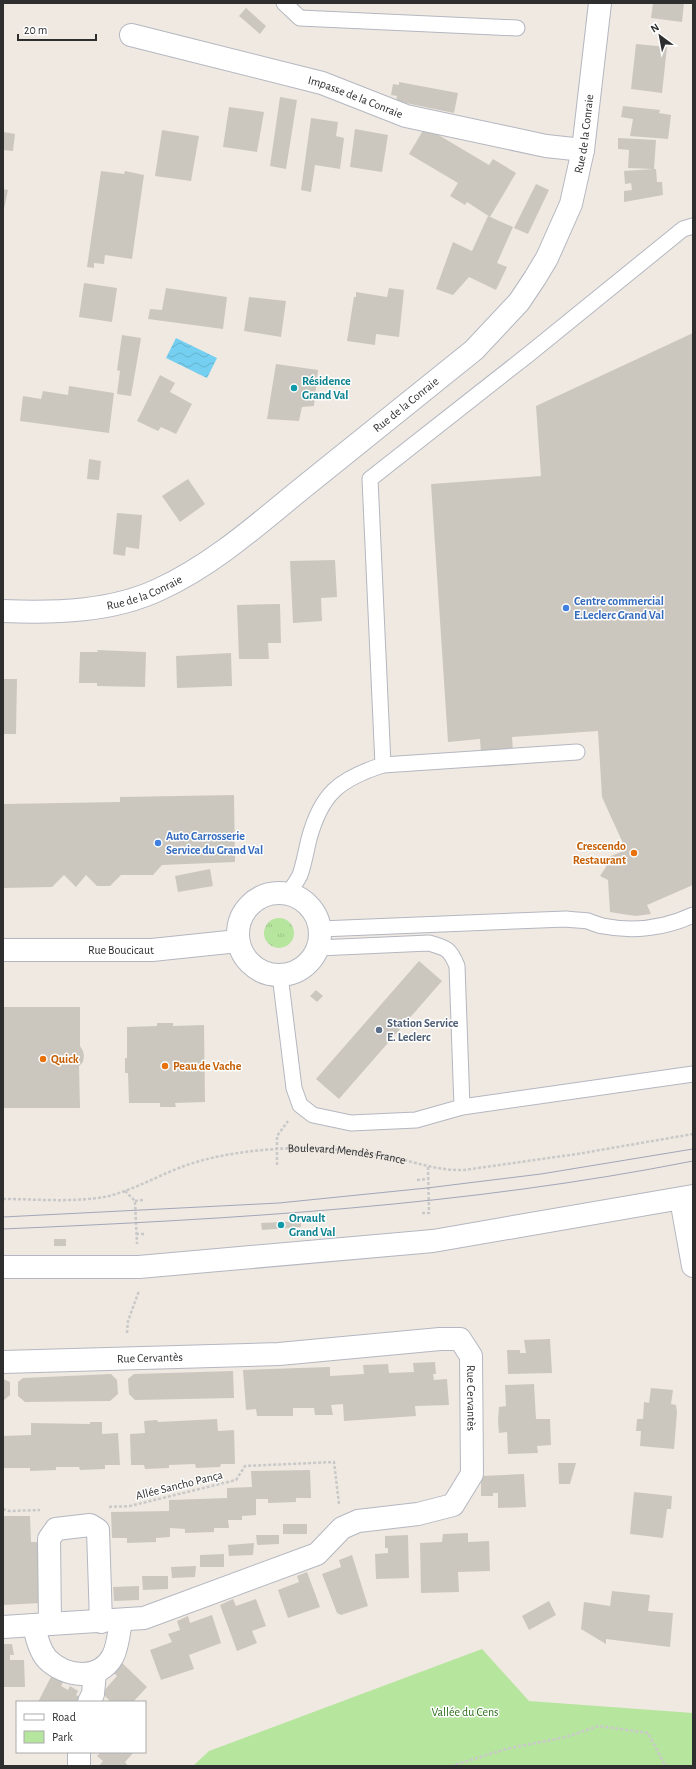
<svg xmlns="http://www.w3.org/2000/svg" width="696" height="1769" font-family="'Alegreya Sans',sans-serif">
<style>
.grass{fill:url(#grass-tufts)}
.park{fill:#b6e59e}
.water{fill:url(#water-waves)}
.building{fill:#cbc7bf}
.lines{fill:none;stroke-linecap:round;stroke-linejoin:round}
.lane-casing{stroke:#b4b7c1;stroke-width:17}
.street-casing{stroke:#b4b7c1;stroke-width:24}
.secondary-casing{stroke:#b4b7c1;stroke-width:24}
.path{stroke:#c9c9c9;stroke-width:2.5;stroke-dasharray:3 2;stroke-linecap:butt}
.lane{stroke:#fff;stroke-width:15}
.street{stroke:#fff;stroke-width:22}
.secondary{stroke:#fff;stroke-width:22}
.tram{stroke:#a3a6b8;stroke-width:1}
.culture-dot{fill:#0f9aa8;stroke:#fff;stroke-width:1.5}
.shop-dot{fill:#3f7fe0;stroke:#fff;stroke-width:1.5}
.food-dot{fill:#e8710a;stroke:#fff;stroke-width:1.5}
.service-dot{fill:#5c6f8a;stroke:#fff;stroke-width:1.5}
.labels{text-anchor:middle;stroke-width:3;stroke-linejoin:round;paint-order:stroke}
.street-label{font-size:12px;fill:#2e2e2e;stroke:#fff}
.culture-label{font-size:12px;font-weight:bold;fill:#0d838f;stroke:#fff;text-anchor:start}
.shop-label{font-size:12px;font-weight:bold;fill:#366cbe;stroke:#fff;text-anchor:start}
.food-label{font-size:12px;font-weight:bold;fill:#c56008;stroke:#fff;text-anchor:start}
.service-label{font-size:12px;font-weight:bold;fill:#4e5e75;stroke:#fff;text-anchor:start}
.park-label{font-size:12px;fill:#2c6e1b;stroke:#fff}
</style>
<defs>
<pattern id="grass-tufts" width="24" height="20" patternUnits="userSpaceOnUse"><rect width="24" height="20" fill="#b6e59e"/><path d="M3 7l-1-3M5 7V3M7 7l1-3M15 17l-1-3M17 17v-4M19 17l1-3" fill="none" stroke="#9dc588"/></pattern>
<pattern id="water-waves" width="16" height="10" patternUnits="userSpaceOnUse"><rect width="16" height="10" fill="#75cff0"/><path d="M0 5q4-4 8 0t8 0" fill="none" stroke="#66b2ce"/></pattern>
</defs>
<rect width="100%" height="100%" fill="#efe9e1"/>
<circle class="grass" cx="279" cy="933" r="15"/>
<polygon class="park" points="482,1649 529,1701 693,1713 693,1766 193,1766 209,1751"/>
<polygon class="water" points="176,338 217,358 207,378 166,358"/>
<g class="building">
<polygon points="653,3 684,3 682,22 651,18"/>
<polygon points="246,8 266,26 260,34 239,16"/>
<polygon points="636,44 667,47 662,93 631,89"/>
<polygon points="399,82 458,93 454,113 396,101 397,96 391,95 393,84 399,85"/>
<polygon points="280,97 297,100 286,169 270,166"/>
<polygon points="623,106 660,110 659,113 671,115 668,139 630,136 633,119 621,117"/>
<polygon points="229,107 264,112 257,152 223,147"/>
<polygon points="311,118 338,122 336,136 344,138 340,169 315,165 311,192 301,190"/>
<polygon points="425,127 489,165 493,159 516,173 490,217 467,202 465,205 450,196 458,183 409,154"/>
<polygon points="355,129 388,135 382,172 350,167"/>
<polygon points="162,130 199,136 191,181 155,176"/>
<polygon points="3,132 15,134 13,151 3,150"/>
<polygon points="618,138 656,140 654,169 656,169 657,182 662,182 663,195 624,202 624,191 632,190 631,183 625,184 624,171 653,169 628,168 629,150 618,149"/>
<polygon points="101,171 124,174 125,171 144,175 132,259 105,255 104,264 94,263 94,268 87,267"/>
<polygon points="536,184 549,190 528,234 514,228"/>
<polygon points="3,189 8,190 4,209 3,209"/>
<polygon points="488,216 513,227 497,263 507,267 496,290 469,277 453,295 436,289 453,242 472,251"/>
<polygon points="84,283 117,288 112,322 79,317"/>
<polygon points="166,288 227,297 223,329 148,319 150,309 162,310"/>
<polygon points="389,288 404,290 399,337 376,334 375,345 347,341 354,297 356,297 356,292 387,297"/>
<polygon points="249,297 286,301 281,337 244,331"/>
<polygon points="693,333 693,885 647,905 651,914 636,916 622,914 610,912 608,880 600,876 606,867 606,858 626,850 602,797 598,731 512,737 514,765 482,767 480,739 448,742 431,484 541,476 536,406"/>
<polygon points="122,335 141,338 131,396 117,394 120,371 117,370"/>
<polygon points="276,364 318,370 314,406 302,407 299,421 267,419"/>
<polygon points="160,375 175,383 170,392 192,404 176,434 161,427 158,431 137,421"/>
<polygon points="69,386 114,393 109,433 20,421 23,396 41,399 43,391 68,395"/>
<polygon points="89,459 101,461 99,480 87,479"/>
<polygon points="188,479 205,504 180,522 162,496"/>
<polygon points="117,513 142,515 139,549 126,547 125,556 113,554"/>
<polygon points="335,560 337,597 321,598 322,621 293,623 290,561"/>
<polygon points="280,604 281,643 268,643 269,659 239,659 237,605"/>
<polygon points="97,650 146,652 145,687 97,686 97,683 79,683 80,652 98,652"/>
<polygon points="231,653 232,686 177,688 176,656"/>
<polygon points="3,679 17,679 16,734 3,734"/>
<polygon points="234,795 235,862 162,865 153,875 121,875 110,886 97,886 86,875 76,887 64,875 52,887 3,888 3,804 120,802 120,797"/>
<polygon points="210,869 213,886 178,892 175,876"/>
<polygon points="419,961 442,981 339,1099 316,1079"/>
<polygon points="316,990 323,996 317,1002 310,996"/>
<polygon points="3,1007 80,1007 80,1046 83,1051 84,1056 83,1062 79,1066 80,1108 3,1108"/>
<polygon points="157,1023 173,1023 173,1026 204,1025 205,1102 175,1103 176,1107 160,1107 160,1103 129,1103 128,1073 125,1073 125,1058 127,1058 127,1027 157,1026"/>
<polygon points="301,1221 301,1227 262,1230 261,1223"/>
<rect x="54" y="1239" width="12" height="7"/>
<polygon points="550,1339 552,1373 508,1374 507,1350 520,1350 520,1353 526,1353 524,1340"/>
<polygon points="435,1362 436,1374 433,1374 434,1380 447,1379 449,1405 415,1406 416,1416 344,1421 343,1404 331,1405 333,1415 315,1415 314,1408 293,1408 293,1416 257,1416 256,1409 246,1410 243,1370 330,1367 330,1376 364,1374 363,1365 388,1364 389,1373 414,1372 413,1363"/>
<polygon points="233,1371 234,1398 135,1400 129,1394 128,1379 134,1374"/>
<polygon points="111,1374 117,1380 118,1394 110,1401 25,1402 18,1396 18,1382 23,1378"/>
<polygon points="3,1379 10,1382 10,1395 3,1401"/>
<polygon points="534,1384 536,1419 550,1419 551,1445 537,1446 538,1453 508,1454 507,1432 499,1433 498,1421 499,1407 506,1406 505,1385"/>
<polygon points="651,1388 673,1390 671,1404 676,1405 677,1412 674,1449 640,1446 641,1431 636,1431 637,1419 643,1419 644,1402 649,1403"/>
<polygon points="217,1419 218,1431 234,1430 235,1464 221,1464 220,1467 196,1468 195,1464 169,1465 169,1468 145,1469 144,1465 131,1465 130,1434 145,1433 144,1421 157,1420 158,1422"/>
<polygon points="90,1422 102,1422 102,1434 118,1433 120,1465 105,1465 105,1469 80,1470 79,1467 56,1467 56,1470 30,1471 30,1468 3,1468 3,1436 31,1435 31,1423 90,1424"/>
<polygon points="558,1463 576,1463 570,1484 559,1484"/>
<polygon points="310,1470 311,1498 296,1498 296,1502 268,1503 268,1499 256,1499 256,1515 242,1516 242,1520 228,1520 229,1528 214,1528 214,1532 185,1533 185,1529 170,1528 170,1537 156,1538 156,1542 127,1543 127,1538 112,1538 111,1512 169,1511 169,1500 227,1498 227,1488 252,1487 251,1471"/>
<polygon points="524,1474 526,1507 498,1508 498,1493 493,1493 493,1496 481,1496 481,1476"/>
<polygon points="634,1492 672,1496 671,1509 667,1509 663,1538 630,1534"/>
<polygon points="3,1516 30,1516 31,1542 39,1542 41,1603 3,1605"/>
<rect x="283" y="1524" width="24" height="10"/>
<polygon points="468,1533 468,1542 489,1541 490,1571 458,1572 459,1592 421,1593 420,1543 442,1542 443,1534"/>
<polygon points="256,1535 279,1535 279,1544 258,1545 257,1544"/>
<polygon points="408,1535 409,1578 376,1579 375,1554 388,1553 388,1548 385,1548 385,1536"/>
<polygon points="254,1543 253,1555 229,1556 228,1545"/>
<polygon points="224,1554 224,1567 200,1567 200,1555"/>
<polygon points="352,1555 368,1606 341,1615 337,1613 322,1574 341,1567 339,1560"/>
<polygon points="196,1566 195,1577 172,1578 171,1567"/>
<polygon points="307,1572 320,1607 288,1618 278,1590 299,1582 297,1576"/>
<polygon points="142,1576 168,1576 168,1589 143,1590"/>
<polygon points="139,1586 139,1600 114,1601 113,1587"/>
<polygon points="612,1591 650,1595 648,1611 673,1613 670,1647 606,1639 606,1644 581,1629 584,1602 610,1606"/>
<polygon points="233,1599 236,1606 256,1599 266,1626 252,1631 257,1643 237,1651 220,1605"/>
<polygon points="549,1601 556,1615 529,1630 522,1616"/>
<polygon points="212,1615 221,1643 189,1655 194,1669 161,1680 150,1650 172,1642 168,1634 180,1630 177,1621 188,1616 190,1623"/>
<polygon points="3,1644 12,1644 14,1655 10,1655 10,1660 24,1660 25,1687 3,1687"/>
<polygon points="120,1661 147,1687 133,1702 111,1702 102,1693 117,1676 112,1671"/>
<polygon points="53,1673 64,1680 61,1686 68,1690 70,1686 78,1691 76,1695 82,1698 80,1702 38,1702"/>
<polygon points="101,1752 134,1752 125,1762 128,1766 99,1766 103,1761 97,1756"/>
</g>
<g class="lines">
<g class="lane-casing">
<g id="lane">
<polyline points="284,3 300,18 517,28"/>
<polyline points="383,765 370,479 529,354 683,229 693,226"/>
<path d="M 288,893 C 292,888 297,881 300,875 C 304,864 306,851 309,839 C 321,794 339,779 383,765 L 577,752"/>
<path d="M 320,929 L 566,919 C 573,920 581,920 588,921 C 593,923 598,925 603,926 C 633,932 665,928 693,915"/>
<path d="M 318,948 L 429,943 C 447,948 450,949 457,966 L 462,1107"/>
<polyline points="280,975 294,1088 300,1105 313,1115 351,1123 416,1120 462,1107 693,1074"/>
</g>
</g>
<g class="street-casing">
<g id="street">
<path id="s2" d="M 131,35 L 322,83 L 406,116 L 546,146 L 583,150"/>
<path id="s3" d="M 3,611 C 55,613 112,612 160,589 C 212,565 256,526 300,490 C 358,443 416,396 474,350 L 519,302 L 535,278 L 547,258 L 571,204 L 583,150 L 600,3"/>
<circle cx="279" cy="934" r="41"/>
<path id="s4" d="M 3,950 L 152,950 L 238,941"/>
<polyline points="681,1199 693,1266"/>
<path id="s5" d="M 3,1362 L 279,1354 L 440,1339 L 460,1339 L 471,1356 L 472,1474 L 453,1505 L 418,1514 L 358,1521 L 342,1528 L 317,1554 L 144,1618 L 3,1627"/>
<polyline points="50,1624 49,1539 56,1529 90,1525 98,1530 101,1622"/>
<path d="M 34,1625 C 36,1636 39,1650 47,1659 C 65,1677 99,1682 113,1656 C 118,1646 119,1632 121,1620"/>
<polyline points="89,1702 93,1694 95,1672"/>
<polyline points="79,1752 79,1766"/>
</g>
</g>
<g class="secondary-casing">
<polyline id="secondary" points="3,1267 139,1267 433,1241 693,1196"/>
</g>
<g class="path">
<polyline points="277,1165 277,1136 288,1121"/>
<polyline points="417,1180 427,1179"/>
<polyline points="125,1191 135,1201 137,1244"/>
<path id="s1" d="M 3,1199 C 35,1199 77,1203 109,1196 C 136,1189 161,1174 187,1165 C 216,1155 247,1151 276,1149 C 315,1146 352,1150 390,1157 C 416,1162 438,1171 464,1170 L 577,1154 L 693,1134"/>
<polyline points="135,1201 143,1200"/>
<polyline points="422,1213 429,1213 428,1167"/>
<polyline points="136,1234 146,1234"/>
<polyline points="127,1333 128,1321 139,1291"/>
<polyline points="109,1507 130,1506 236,1480 245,1466 334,1462 339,1504"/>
<polyline points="3,1509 9,1511 40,1510"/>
<polyline points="451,1766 506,1749 566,1737 599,1726 648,1733 665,1765 668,1766"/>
</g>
<use href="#lane" class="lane"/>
<use href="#street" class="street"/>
<use href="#secondary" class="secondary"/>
<g class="tram">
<polyline points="3,1217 279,1203 427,1188 541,1174 693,1149"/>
<path d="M 3,1229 C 234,1219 466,1206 693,1161"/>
</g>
</g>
<g class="culture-dot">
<circle cx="294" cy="388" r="4"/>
<circle cx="281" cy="1225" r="4"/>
</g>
<g class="shop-dot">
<circle cx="566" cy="608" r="4"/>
<circle cx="158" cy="843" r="4"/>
</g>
<g class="food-dot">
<circle cx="634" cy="853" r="4"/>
<circle cx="43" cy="1059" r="4"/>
<circle cx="165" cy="1066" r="4"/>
</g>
<circle class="service-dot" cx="379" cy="1030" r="4"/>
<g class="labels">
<g class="street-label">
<text dy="4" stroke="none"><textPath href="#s2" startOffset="233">Impasse de la Conraie</textPath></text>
<text dy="4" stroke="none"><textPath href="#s3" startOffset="804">Rue de la Conraie</textPath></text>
<text dy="4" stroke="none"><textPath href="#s3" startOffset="468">Rue de la Conraie</textPath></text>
<text dy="4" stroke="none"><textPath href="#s3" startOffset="144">Rue de la Conraie</textPath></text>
<text dy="4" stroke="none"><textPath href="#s4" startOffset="118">Rue Boucicaut</textPath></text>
<text dy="4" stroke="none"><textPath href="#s1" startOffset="352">Boulevard Mendès France</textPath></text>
<text dy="4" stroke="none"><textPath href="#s5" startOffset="147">Rue Cervantès</textPath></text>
<text dy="4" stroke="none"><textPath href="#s5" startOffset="520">Rue Cervantès</textPath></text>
<text transform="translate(179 1485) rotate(-14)" y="4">Allée Sancho Pança</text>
</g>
<g class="culture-label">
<text x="302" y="385">Résidence<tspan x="302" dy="14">Grand Val</tspan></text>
<text x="289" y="1222">Orvault<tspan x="289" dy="14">Grand Val</tspan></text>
</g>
<g class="shop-label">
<text x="574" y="605">Centre commercial<tspan x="574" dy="14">E.Leclerc Grand Val</tspan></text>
<text x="166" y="840">Auto Carrosserie<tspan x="166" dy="14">Service du Grand Val</tspan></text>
</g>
<g class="food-label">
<text x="626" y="850" text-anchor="end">Crescendo<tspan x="626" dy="14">Restaurant</tspan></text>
<text x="51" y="1063">Quick</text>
<text x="173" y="1070">Peau de Vache</text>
</g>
<g class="service-label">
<text x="387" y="1027">Station Service<tspan x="387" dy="14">E. Leclerc</tspan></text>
</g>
<g class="park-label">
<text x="465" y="1716">Vallée du Cens</text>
</g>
</g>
<rect width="696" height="1769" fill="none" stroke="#2e2e2e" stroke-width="8"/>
<rect x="16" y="1701" width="130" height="52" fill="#ffffff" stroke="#ababab"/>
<rect x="24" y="1714" width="20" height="6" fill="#ffffff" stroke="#ababab"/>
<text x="52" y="1721" font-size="12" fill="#2e2e2e">Road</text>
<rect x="24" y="1731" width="20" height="12" fill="#b6e59e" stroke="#ababab"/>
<text x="52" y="1741" font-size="12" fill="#2e2e2e">Park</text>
<g transform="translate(660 36) rotate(328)" stroke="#ffffff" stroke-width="3" paint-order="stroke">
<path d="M0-3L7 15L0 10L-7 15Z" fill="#2e2e2e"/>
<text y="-6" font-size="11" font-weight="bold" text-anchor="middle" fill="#2e2e2e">N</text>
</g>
<path d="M18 34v6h78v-6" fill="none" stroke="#2e2e2e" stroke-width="2"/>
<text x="24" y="34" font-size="12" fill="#2e2e2e" stroke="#ffffff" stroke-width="3" paint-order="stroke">20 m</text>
</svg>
